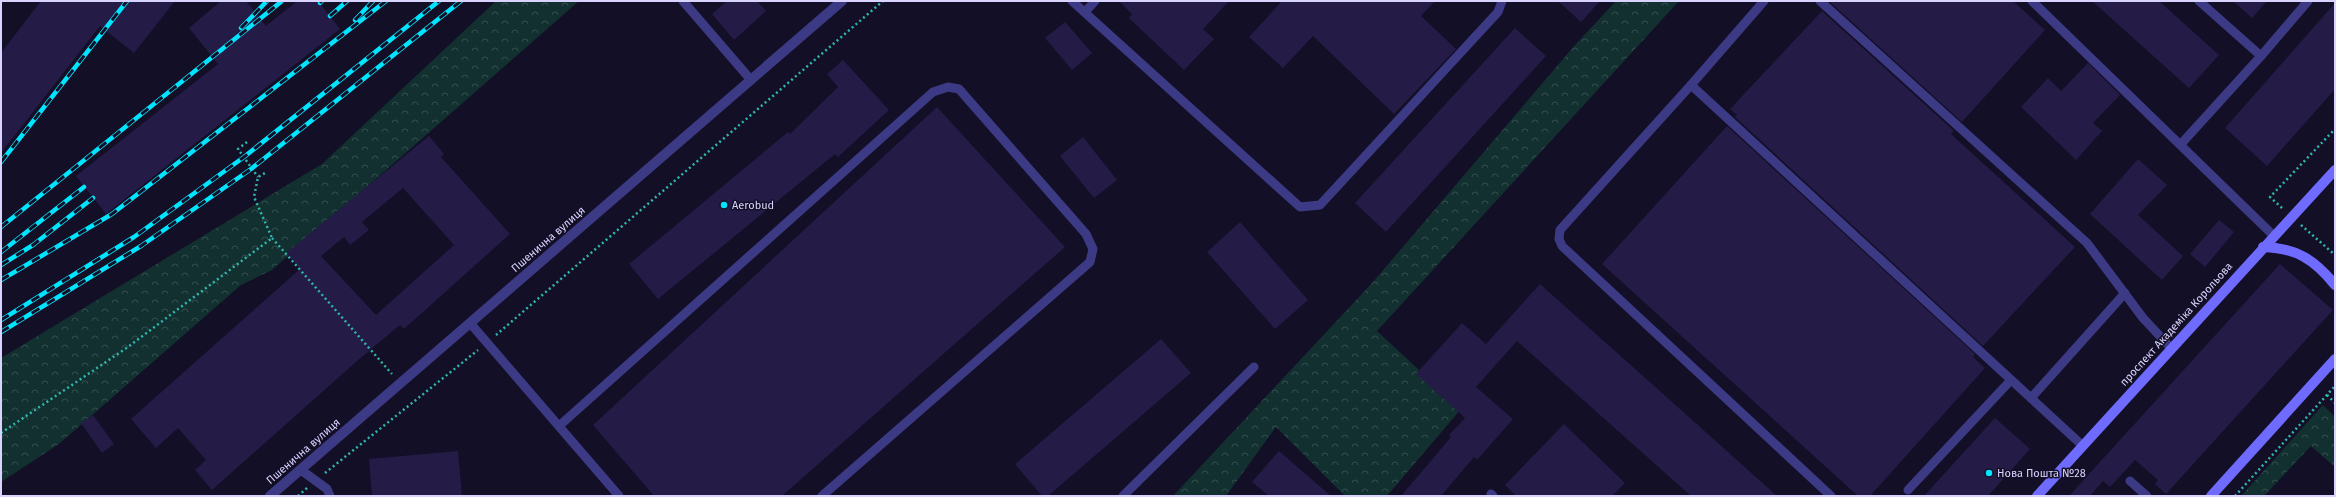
<svg xmlns="http://www.w3.org/2000/svg" width="2336" height="497" font-family="'Fira Sans',sans-serif">
<style>
.forest{fill:url(#forest-crowns)}
.building{fill:#241b47;fill-rule:evenodd}
.lines{fill:none;stroke-linecap:round;stroke-linejoin:round}
.path{stroke:#2fb8b0;stroke-width:2.5;stroke-dasharray:2 3;stroke-linecap:butt}
.lane{stroke:#3d3a85;stroke-width:9}
.street{stroke:#3d3a85;stroke-width:10}
.secondary{stroke:#6f6bff;stroke-width:10}
.rail-casing{stroke:#00e5ff;stroke-width:4.5}
.rail{stroke:#130f26;stroke-width:3;stroke-dasharray:9;stroke-linecap:butt}
.poi-dot{fill:#00e5ff;stroke:#130f26;stroke-width:1.5}
.labels{text-anchor:middle;stroke-width:3;stroke-linejoin:round;paint-order:stroke}
.poi-label{font-size:11px;fill:#d9d4ff;stroke:#130f26;text-anchor:start}
.street-label{font-size:11px;fill:#d9d4ff;stroke:#130f26}
</style>
<defs>
<pattern id="forest-crowns" width="20" height="18" patternUnits="userSpaceOnUse"><rect width="20" height="18" fill="#12302f"/><path d="M2 6a3 3 0 1 1 6 0M12 15a3 3 0 1 1 6 0" fill="none" stroke="#344d4e"/></pattern>
</defs>
<rect width="100%" height="100%" fill="#130f26"/>
<g class="forest">
<polygon points="496,1 579,1 272,270 241,285 59,444 1,482 1,358 322,164"/>
<polygon points="1616,1 1679,1 1377,331 1461,409 1387,496 1345,496 1276,427 1226,496 1173,496 1373,282 1575,45"/>
<polygon points="2323,405 2335,417 2335,467 2311,446 2264,496 2241,496"/>
</g>
<g class="building">
<polygon points="41,1 175,1 134,53 100,26 1,153 1,53"/>
<polygon points="221,1 246,1 266,26 297,1 318,1 340,29 106,214 76,176 218,64 189,28"/>
<polygon points="727,1 757,1 766,11 734,40 712,14"/>
<polygon points="1119,1 1229,1 1203,29 1214,39 1184,70 1129,18 1132,14"/>
<polygon points="1282,1 1435,1 1421,16 1456,49 1394,114 1313,36 1283,68 1249,37"/>
<polygon points="1558,1 1600,1 1581,22"/>
<polygon points="1832,1 2013,1 2045,30 1962,122 1831,3"/>
<polygon points="2092,1 2159,1 2219,55 2189,88"/>
<polygon points="2233,1 2267,1 2252,18"/>
<polygon points="2335,3 2335,89 2267,166 2225,128"/>
<polygon points="1822,11 1954,131 1951,134 2075,247 1983,346 1735,117 1737,115 1730,109"/>
<polygon points="1065,22 1092,53 1072,70 1045,38"/>
<polygon points="1515,28 1546,56 1386,232 1355,203"/>
<polygon points="843,60 889,110 838,157 835,154 658,299 629,264 788,132 790,134 838,87 827,74"/>
<polygon points="2088,63 2120,95 2093,123 2102,131 2076,160 2021,107 2048,78 2061,91"/>
<polygon points="937,107 1065,247 782,496 654,496 593,425"/>
<polygon points="1727,126 1975,354 1973,357 1985,368 1870,496 1858,496 1602,264"/>
<path d="M 429,136 L 444,154 L 441,157 L 510,234 L 404,329 L 400,325 L 357,361 L 212,490 L 195,470 L 206,460 L 178,428 L 156,448 L 131,419 L 300,269 L 286,253 ZM 403,188 L 454,245 L 376,315 L 321,256 L 344,237 L 350,245 L 369,230 L 362,222 Z"/>
<polygon points="1083,137 1117,180 1094,198 1060,156"/>
<polygon points="2138,159 2167,185 2138,215 2183,256 2162,280 2090,214"/>
<polygon points="2219,220 2234,232 2205,267 2190,254"/>
<polygon points="1240,222 1308,300 1275,329 1207,252"/>
<polygon points="2280,264 2333,310 2166,494 2155,484 2158,480 2135,460 2110,487 2103,481 2090,496 2069,496"/>
<polygon points="1540,284 1718,443 1777,496 1691,496 1517,341 1476,387 1513,419 1477,460 1474,457 1441,496 1401,496 1451,437 1449,435 1465,418 1416,374 1462,323 1486,344"/>
<polygon points="1161,339 1191,373 1048,496 1042,496 1015,464"/>
<polygon points="93,415 114,444 102,453 81,423"/>
<polygon points="1995,418 2030,449 1988,496 1924,496"/>
<polygon points="1564,424 1625,483 1612,496 1516,496 1505,485"/>
<polygon points="458,451 462,496 372,496 369,459"/>
<polygon points="1279,451 1331,496 1269,496 1252,482"/>
</g>
<g class="lines">
<g class="path">
<polyline points="247,142 238,149 258,177"/>
<polyline points="2282,208 2270,197 2335,129"/>
<polyline points="2301,225 2335,255"/>
<polyline points="272,238 392,374"/>
<polyline points="496,335 883,1"/>
<polyline points="2327,395 2335,403"/>
<polyline points="1,433 128,347 272,238 254,197 258,177 265,173"/>
<polyline points="325,473 478,350"/>
<polyline points="298,496 307,488"/>
<polyline points="2235,496 2335,386"/>
</g>
<g class="lane">
<polyline points="683,1 751,80"/>
<polyline points="1072,1 1300,207 1320,205 1498,12 1502,1"/>
<polyline points="1764,1 1691,85 2083,446"/>
<polyline points="1820,1 2087,243 2143,318 2171,348"/>
<polyline points="2032,1 2274,236"/>
<polyline points="2199,1 2261,56"/>
<polyline points="1085,12 1095,1"/>
<polyline points="1691,85 1560,230 1559,239 1562,246 1831,496"/>
<polyline points="2181,144 2261,56 2308,1"/>
<polyline points="470,323 619,496"/>
<polyline points="2031,398 2125,293"/>
<polyline points="559,426 933,92 948,87 959,89 1086,234 1093,249 1090,262 822,496"/>
<polyline points="301,470 327,489 330,496"/>
<polyline points="2130,481 2147,496"/>
<polyline points="1908,490 2011,380"/>
<polyline points="1491,494 1493,496"/>
<polyline points="1123,496 1254,367"/>
</g>
<polyline class="street" points="270,496 842,1"/>
<g class="secondary">
<path d="M 2263,247 C 2296,248 2314,259 2335,285"/>
<polyline points="2037,496 2335,170"/>
<polyline points="2211,496 2335,359"/>
</g>
<g class="rail-casing">
<g id="rail">
<polyline points="320,3 322,1"/>
<polyline points="330,16 347,1"/>
<polyline points="355,20 373,1"/>
<polyline points="241,28 267,1"/>
<polyline points="1,162 127,1"/>
<polyline points="1,227 282,1"/>
<polyline points="1,252 84,187"/>
<polyline points="1,265 33,245 93,198"/>
<polyline points="1,280 112,214 386,1"/>
<polyline points="1,320 134,237 244,157 439,1"/>
<polyline points="1,332 141,246 251,169 461,1"/>
</g>
</g>
<use href="#rail" class="rail"/>
</g>
<g class="poi-dot">
<circle cx="724" cy="205" r="4"/>
<circle cx="1989" cy="473" r="4"/>
</g>
<g class="labels">
<g class="poi-label">
<text x="732" y="209">Aerobud</text>
<text x="1997" y="477">Нова Пошта №28</text>
</g>
<g class="street-label">
<text transform="translate(548 239) rotate(-41)" y="4">Пшенична вулиця</text>
<text transform="translate(2176 324) rotate(-48)" y="4">проспект Академіка Корольова</text>
<text transform="translate(303 451) rotate(-41)" y="4">Пшенична вулиця</text>
</g>
</g>
<rect width="2336" height="497" fill="none" stroke="#d9d4ff" stroke-width="4"/>
</svg>
